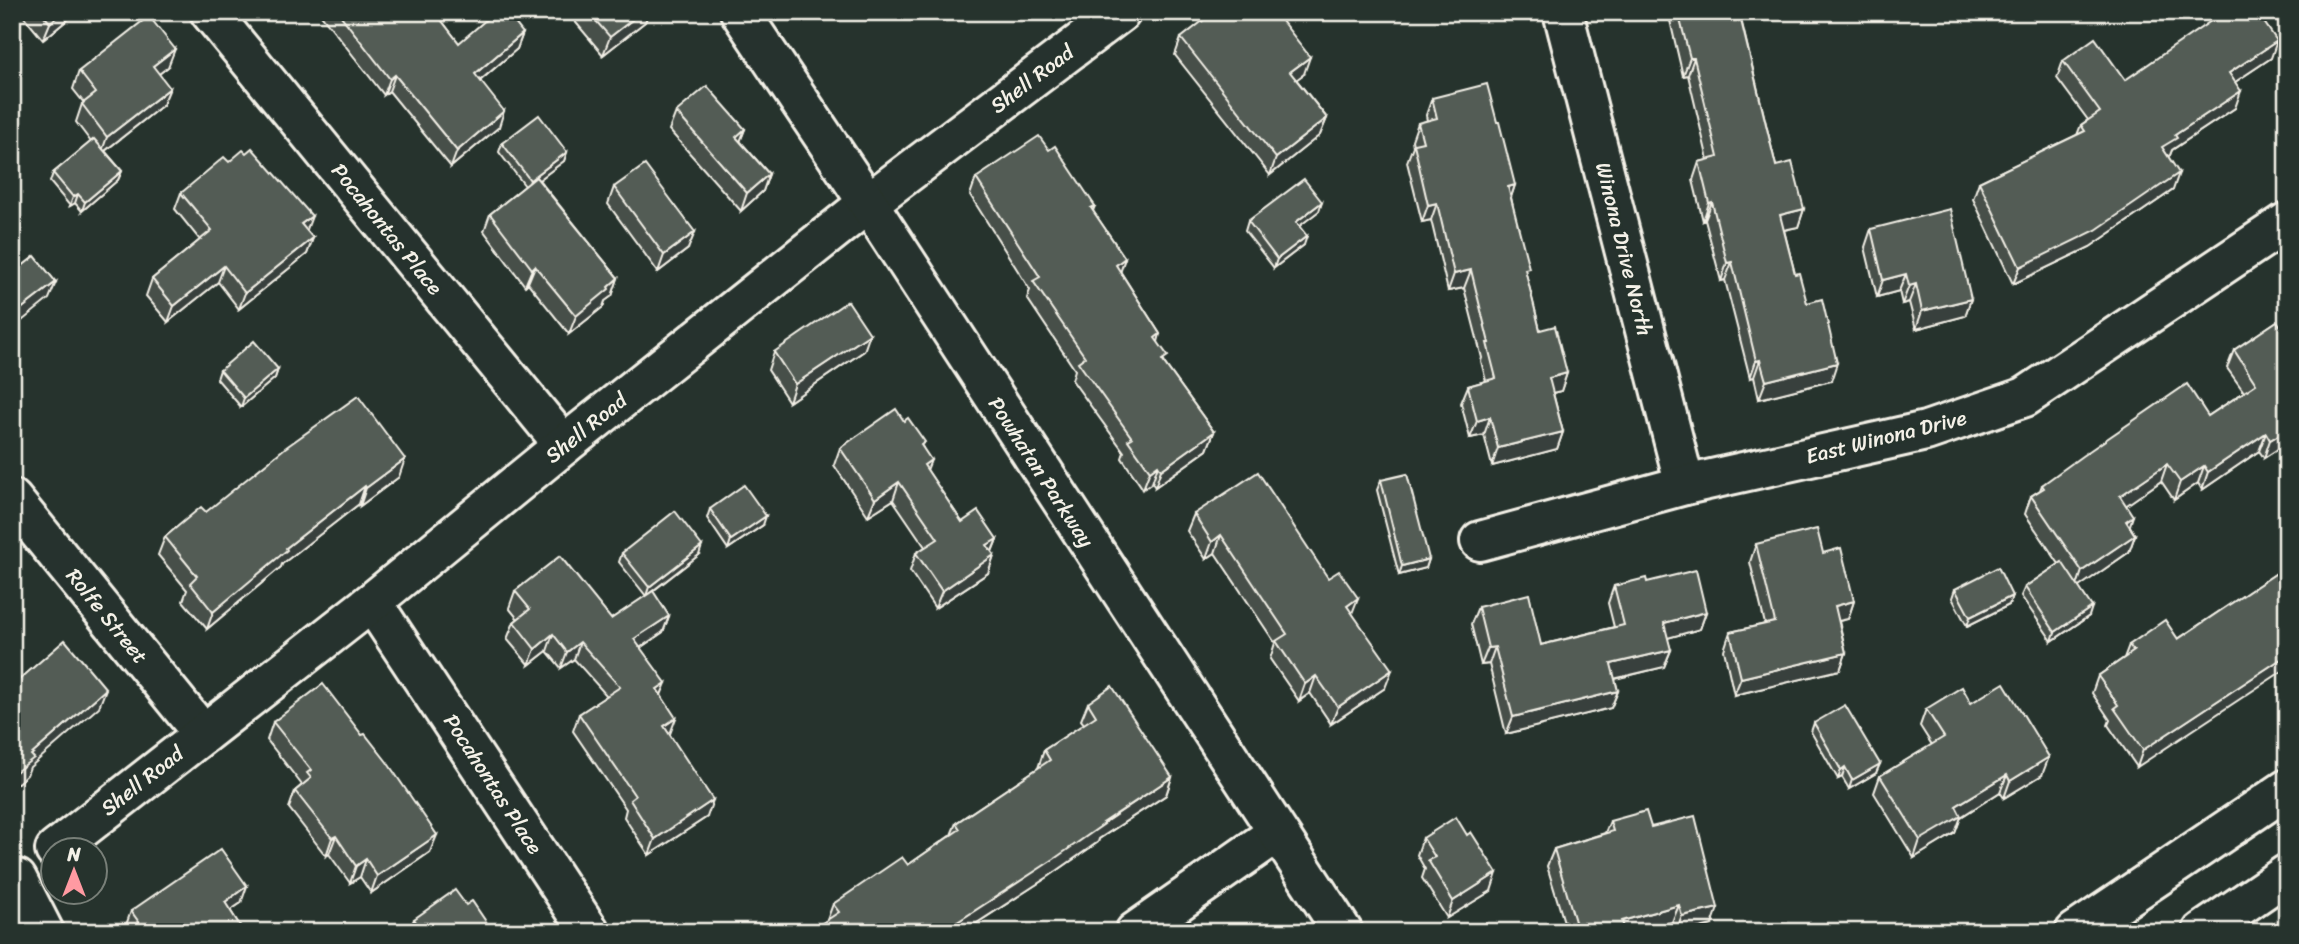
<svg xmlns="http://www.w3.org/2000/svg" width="2299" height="944" font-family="Sriracha,sans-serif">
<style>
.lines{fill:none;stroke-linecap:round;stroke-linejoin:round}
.minor-casing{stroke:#f4f1e8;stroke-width:44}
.major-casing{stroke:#f4f1e8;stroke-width:44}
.minor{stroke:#26332d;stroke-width:38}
.major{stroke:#26332d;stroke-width:38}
.wall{fill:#474f49;stroke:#f4f1e8;stroke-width:2}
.shaded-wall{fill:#39403c;stroke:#f4f1e8;stroke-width:2}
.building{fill:#525c55;stroke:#f4f1e8;stroke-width:2}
.labels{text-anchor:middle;stroke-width:5;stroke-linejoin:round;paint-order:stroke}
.street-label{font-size:21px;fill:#f4f1e8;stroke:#26332d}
</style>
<rect width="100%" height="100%" fill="#26332d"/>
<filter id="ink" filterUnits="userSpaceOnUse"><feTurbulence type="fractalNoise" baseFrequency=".0143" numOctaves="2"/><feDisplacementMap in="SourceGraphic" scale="14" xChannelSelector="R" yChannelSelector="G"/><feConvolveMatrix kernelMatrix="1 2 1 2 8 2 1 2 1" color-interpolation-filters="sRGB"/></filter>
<g filter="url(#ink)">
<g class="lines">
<g class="minor-casing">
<g id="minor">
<polyline points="210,12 564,445"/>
<polyline points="1563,12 1685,485"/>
<polyline points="12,499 203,734"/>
<polyline points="1480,541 1685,485 1926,431 2025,397 2287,222"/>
<polyline points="372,602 590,932"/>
<polyline points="55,850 372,602 564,445 868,203 1121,12"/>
<polyline points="17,879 44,932"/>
<polyline points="1135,932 1277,833"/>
</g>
</g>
<g class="major-casing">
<g id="major">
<polyline points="740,12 868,203 1343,932"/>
<polyline points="2075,932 2287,789"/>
<polyline points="2202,932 2287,874"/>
</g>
</g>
<use href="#minor" class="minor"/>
<use href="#major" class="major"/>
</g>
<g class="wall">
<polygon points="20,12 77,12 43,40"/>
<polygon points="319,12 435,12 459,43 523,33 517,49 480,81 499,127 451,167 389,91 384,95"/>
<polygon points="567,12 649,12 645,22 603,55"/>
<polygon points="1668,12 1751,12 1740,15 1776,166 1804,209 1798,227 1784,230 1795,274 1807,303 1831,381 1759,399 1754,377 1750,378 1725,280 1721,281 1705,220 1703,221 1693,180 1699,162 1708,160 1688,75 1683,76"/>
<polygon points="1181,38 1304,74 1296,79 1327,118 1320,135 1270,175 1175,55"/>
<polygon points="2271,58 2235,82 2235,108 2172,150 2170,155 2168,156 2173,190 2090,247 2013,284 1973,199 1979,182 2077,135 2081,125 2088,120 2057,78 2063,61 2125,80"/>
<polygon points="168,67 159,74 163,105 105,151 122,171 118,180 82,211 75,203 70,206 50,182 53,173 91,142 76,122 82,104 84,103 73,89 79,71"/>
<polygon points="1432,98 1515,185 1511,197 1526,275 1540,330 1567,373 1561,391 1553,393 1563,432 1557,449 1492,466 1484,435 1470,438 1461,403 1468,386 1486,381 1481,361 1482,358 1464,288 1448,291 1431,220 1422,222 1407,162 1413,146 1412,140 1418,123 1427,121 1426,115"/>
<polygon points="676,112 745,129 740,141 769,174 763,191 741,211 669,130"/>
<polygon points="502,143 567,152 564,161 539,180 618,278 612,296 605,301 603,307 569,334 528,283 525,286 484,231 490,214 525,186 499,152"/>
<polygon points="1049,150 1095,206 1093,211 1125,258 1120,271 1160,334 1158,342 1165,364 1214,432 1207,450 1155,487 1152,483 1143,489 1122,458 1124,452 1072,380 1075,370 1027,298 1030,290 970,195 976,178"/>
<polygon points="229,162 306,230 313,238 307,254 239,309 218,282 168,322 146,296 152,279 200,240 175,209 181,193"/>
<polygon points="614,187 688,249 658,272 608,204"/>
<polygon points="1322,202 1319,211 1299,226 1304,245 1274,268 1245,231 1248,221"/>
<polygon points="1871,229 1971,299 1965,316 1916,329 1909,302 1902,304 1899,291 1877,297 1865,247"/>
<polygon points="2277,321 2287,443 2264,458 2259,451 2202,490 2198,483 2174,500 2161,481 2126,505 2130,526 2135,535 2129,552 2078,587 2089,616 2052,641 2021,596 2025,587 2059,564 2025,514 2031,496 2040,490 2042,485 2208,416 2244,392 2227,368 2234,350"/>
<polygon points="864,351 789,402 768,370 774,352"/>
<polygon points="278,369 275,378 241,407 217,379 220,370"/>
<polygon points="904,421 923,448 927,470 962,522 997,539 992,552 994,555 988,573 935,608 910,571 916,553 925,547 893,500 868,516 834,465 840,448"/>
<polygon points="399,477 360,506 359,504 282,564 281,567 207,629 183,601 187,590 158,555 165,537 206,512"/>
<polygon points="1381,480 1429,559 1426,568 1399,575 1377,490"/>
<polygon points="710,509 763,525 728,549 707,518"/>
<polygon points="1194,514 1328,578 1352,613 1385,688 1331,724 1310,693 1299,701 1270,659 1275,643 1215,553 1206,559 1187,531"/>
<polygon points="2287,535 2287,562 2280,552"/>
<polygon points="1756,544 1823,553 1854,601 1848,619 1839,621 1846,653 1840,670 1734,695 1724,650 1730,632 1765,624 1750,562"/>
<polygon points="622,553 699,555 648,595 669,616 663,632 640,648 661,695 670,735 707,817 649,855 624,817 626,809 573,731 579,714 607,696 574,659 561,668 547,651 529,665 507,639 514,622 518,619 509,608 515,591 611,619 646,596 619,562"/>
<polygon points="2287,566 2137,767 2108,725 2110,720 2092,693 2098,676 2124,658 2129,645 2178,639"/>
<polygon points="1647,582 1706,612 1700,629 1667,638 1671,650 1664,667 1615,679 1618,691 1611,708 1506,734 1489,664 1481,665 1471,624 1478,607 1541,645 1614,627 1608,603 1614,586"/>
<polygon points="1955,589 2012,596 2009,605 1967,626 1952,598"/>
<polygon points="1088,703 1172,777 1166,795 1099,839 1098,842 1048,877 963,932 816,932 818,926 827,920 833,904 908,865 951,835 956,823 1038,768 1044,750 1084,724 1081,720"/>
<polygon points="1971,703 2042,775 2004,798 2000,792 1961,817 1955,833 1914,858 1874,793 1880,776 1932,745 1920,726 1926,709"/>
<polygon points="273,722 430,852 371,893 360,877 350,883 329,854 326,856 289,808 295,791 302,785 267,740"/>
<polygon points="1814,723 1876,773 1849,789 1842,777 1838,779 1811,732"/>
<polygon points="1610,821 1651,827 1712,925 1683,932 1675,932 1672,922 1640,932 1567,932 1547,866 1554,849 1605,833"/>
<polygon points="1423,838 1491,891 1447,918 1422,878 1425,869 1417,855"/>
<polygon points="241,903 230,910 244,932 128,932 125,928 131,911"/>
<polygon points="466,905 493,932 409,932 414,919"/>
</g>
<g class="shaded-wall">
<polygon points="62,12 77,12 43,40 50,23"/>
<polygon points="642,12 649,12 645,22 603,55 610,37"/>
<polygon points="523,33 517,49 469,90 475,74"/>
<polygon points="2277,41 2271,58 2223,90 2229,73"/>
<polygon points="175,49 168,67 146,84 153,66"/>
<polygon points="1310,57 1304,74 1284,89 1290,72"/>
<polygon points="1690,58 1694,58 1688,75 1683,76"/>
<polygon points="395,75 389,91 384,95 390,79"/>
<polygon points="170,88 163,105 101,154 107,137"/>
<polygon points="2241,91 2235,108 2172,150 2170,155 2156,164 2162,147 2175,135"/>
<polygon points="504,111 499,127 451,167 457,151"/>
<polygon points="1327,118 1320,135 1270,175 1276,158"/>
<polygon points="745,129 738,147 736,137"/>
<polygon points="567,152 564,161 527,189 530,180"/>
<polygon points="122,171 118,180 82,211 85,202"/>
<polygon points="2179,173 2173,190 2090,247 2013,284 2020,267"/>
<polygon points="769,174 763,191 741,211 747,193"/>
<polygon points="1515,185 1509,203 1508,187"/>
<polygon points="78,194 75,203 70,206 73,197"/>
<polygon points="1322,202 1319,211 1293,231 1296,222"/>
<polygon points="1712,202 1705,220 1703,221 1709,203"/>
<polygon points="1437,203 1431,220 1422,222 1428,205"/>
<polygon points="1804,209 1798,227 1774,232 1780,215"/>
<polygon points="312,216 306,232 301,224"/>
<polygon points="695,232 688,249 658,272 664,255"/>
<polygon points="1307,236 1304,245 1274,268 1277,259"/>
<polygon points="313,238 307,254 239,309 245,293"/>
<polygon points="1125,258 1119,276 1116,265"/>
<polygon points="1732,262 1725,280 1721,281 1727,263"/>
<polygon points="224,266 218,282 168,322 174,306"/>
<polygon points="535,266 528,283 525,286 532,269"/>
<polygon points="1471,270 1464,288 1448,291 1454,274"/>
<polygon points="1906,274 1899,291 1877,297 1883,280"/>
<polygon points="618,278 612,296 605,301 603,307 569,334 576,316"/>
<polygon points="56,282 49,299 12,329 12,316"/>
<polygon points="1916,284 1909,302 1902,304 1909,286"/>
<polygon points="1971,299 1965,316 1916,329 1922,311"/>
<polygon points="870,334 864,351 789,402 795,384"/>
<polygon points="1760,360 1754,377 1750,378 1756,361"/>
<polygon points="1837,363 1831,381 1759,399 1766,381"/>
<polygon points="278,369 275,378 241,407 244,398"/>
<polygon points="1567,373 1561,391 1543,395 1549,378"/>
<polygon points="1490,417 1484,435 1470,438 1477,421"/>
<polygon points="2287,430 2287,443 2264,458 2270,440"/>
<polygon points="1214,432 1207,450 1155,487 1161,470"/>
<polygon points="1563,432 1557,449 1492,466 1498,448"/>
<polygon points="2266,433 2259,451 2202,490 2208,472"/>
<polygon points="405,459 399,477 360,506 366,488"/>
<polygon points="931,460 924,478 924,465"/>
<polygon points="2167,464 2161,481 2114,514 2120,496"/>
<polygon points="1158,465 1152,483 1143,489 1150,471"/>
<polygon points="2204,466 2198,483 2174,500 2180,482"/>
<polygon points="899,482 893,500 868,516 875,499"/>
<polygon points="365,486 359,504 282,564 281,567 207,629 213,612 286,548"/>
<polygon points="766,516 763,525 728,549 731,540"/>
<polygon points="2133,516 2127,534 2126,521"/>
<polygon points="1221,535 1215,553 1206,559 1212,542"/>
<polygon points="2135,535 2129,552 2076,589 2082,571"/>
<polygon points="997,539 990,556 987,545"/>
<polygon points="702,546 699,555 646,596 649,587"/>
<polygon points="994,555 988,573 935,608 942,591"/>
<polygon points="1429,559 1426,568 1399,575 1402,566"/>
<polygon points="2012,596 2009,605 1967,626 1970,617"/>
<polygon points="1358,598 1351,616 1347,606"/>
<polygon points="1854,601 1848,619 1829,623 1835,606"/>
<polygon points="2092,607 2089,616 2052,641 2055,632"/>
<polygon points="1706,612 1700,629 1657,641 1664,623"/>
<polygon points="669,616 663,632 628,656 634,639"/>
<polygon points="553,634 547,651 529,665 535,649"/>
<polygon points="580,642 574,659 561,668 567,652"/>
<polygon points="1495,647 1489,664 1481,665 1488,648"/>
<polygon points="1671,650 1664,667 1605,681 1611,664"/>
<polygon points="1846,653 1840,670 1734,695 1741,678"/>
<polygon points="2287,655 2287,668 2137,767 2143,750"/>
<polygon points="1392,670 1385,688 1331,724 1338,707"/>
<polygon points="1316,676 1310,693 1299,701 1305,684"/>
<polygon points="666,683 659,700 657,689"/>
<polygon points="106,689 99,707 30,767 27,775 12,788 12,775 31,755"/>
<polygon points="1618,691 1611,708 1506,734 1513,717"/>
<polygon points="676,718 670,734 658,743 664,726"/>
<polygon points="2049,757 2042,775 2004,798 2010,781"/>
<polygon points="1880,764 1876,773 1849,789 1852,780"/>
<polygon points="1845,767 1842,777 1838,779 1841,770"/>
<polygon points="2007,775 2000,792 1961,817 1955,833 1914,858 1920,840 1956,806"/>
<polygon points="1172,777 1166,795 1099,839 1098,842 1048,877 963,932 942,932"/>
<polygon points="713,800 707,817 649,855 655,839"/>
<polygon points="437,835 430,852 371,893 377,876"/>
<polygon points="336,836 329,854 326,856 332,838"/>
<polygon points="366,859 360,877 350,883 356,866"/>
<polygon points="1497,873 1491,891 1447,918 1453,901"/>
<polygon points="247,886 241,903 219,918 225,902"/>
<polygon points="1679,905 1672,922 1640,932 1618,932 1622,921"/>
<polygon points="1718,908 1712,925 1683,932 1676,932 1682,916"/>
</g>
<g class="building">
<polygon points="41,12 62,12 50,23"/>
<polygon points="338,12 435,12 459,43 495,12 506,12 523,33 475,74 504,111 457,151 395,75 390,79"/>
<polygon points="588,12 642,12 610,37"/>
<polygon points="1214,12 1275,12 1310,57 1290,72 1327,118 1276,158 1181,38"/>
<polygon points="1678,12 1739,12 1776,166 1792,162 1804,209 1780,215 1795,274 1799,273 1807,303 1822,299 1837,363 1766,381 1760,360 1756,361 1732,262 1727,263 1712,202 1709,203 1699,162 1718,157 1694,58 1690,58"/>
<polygon points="2224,12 2257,12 2277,41 2229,73 2241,91 2175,135 2177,138 2162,147 2179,173 2096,230 2020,267 1979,182 2085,131 2081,125 2100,112 2063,61 2095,38 2125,80"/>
<polygon points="149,16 175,49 153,66 170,88 107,137 82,104 96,93 79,71"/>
<polygon points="1487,84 1497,122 1499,122 1515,185 1508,187 1529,268 1525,269 1540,330 1555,326 1567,373 1549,378 1563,432 1498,448 1490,417 1477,421 1468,386 1496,378 1487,343 1489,343 1471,270 1454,274 1437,203 1428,205 1414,144 1423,142 1418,123 1437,118 1432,98"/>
<polygon points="707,86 745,129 736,137 769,174 747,193 676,112"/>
<polygon points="539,115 567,152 530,180 502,143"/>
<polygon points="1039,136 1049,150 1055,146 1095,206 1091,208 1125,258 1116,265 1160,334 1155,338 1168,356 1162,360 1214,432 1161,470 1158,465 1150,471 1128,440 1132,438 1078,362 1085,357 1033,281 1040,277 976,178"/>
<polygon points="94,139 122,171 85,202 78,194 73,197 53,173"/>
<polygon points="252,148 312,216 301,224 313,238 245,293 224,266 174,306 152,279 212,230 181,193 224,157 229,162 243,150 246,153"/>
<polygon points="645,165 695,232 664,255 614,187"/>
<polygon points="536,177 618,278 608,287 609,289 576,316 535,266 532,269 490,214"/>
<polygon points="1304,179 1322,202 1296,222 1307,236 1277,259 1248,221"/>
<polygon points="1950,209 1971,299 1922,311 1916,284 1909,286 1906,274 1883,280 1871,229"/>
<polygon points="35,256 56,282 12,316 12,264 17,270"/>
<polygon points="848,301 870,334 795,384 774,352"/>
<polygon points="2277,321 2287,335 2287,430 2270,440 2266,433 2208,472 2204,466 2180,482 2167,464 2120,496 2133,516 2126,521 2135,535 2082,571 2031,496 2044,488 2042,485 2082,456 2187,384 2208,416 2256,384 2234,350"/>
<polygon points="254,341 278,369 244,398 220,370"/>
<polygon points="358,396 405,459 366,488 365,486 286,548 287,550 213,612 190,583 197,576 165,537 201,507 206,512 285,448"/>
<polygon points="896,409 904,421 908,418 925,442 921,445 931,460 924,465 962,522 978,511 997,539 987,545 994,555 942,591 916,553 938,539 899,482 875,499 840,448"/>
<polygon points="1258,472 1328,578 1339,571 1358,598 1347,606 1392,670 1338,707 1316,676 1305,684 1276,641 1287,634 1221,535 1212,542 1194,514"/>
<polygon points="1407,474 1429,559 1402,566 1381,480"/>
<polygon points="744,485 766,516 731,540 710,509"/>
<polygon points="675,511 702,546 649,587 622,553"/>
<polygon points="1817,529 1823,553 1841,548 1854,601 1835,606 1846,653 1741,678 1730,632 1775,622 1756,544"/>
<polygon points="560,556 611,619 653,591 669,616 634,639 666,683 657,689 676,718 664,726 713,800 655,839 630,800 635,796 579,714 620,687 580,642 567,652 553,634 535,649 514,622 530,609 515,591"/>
<polygon points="2062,562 2092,607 2055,632 2025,587"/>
<polygon points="2287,566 2287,655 2143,750 2114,708 2118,705 2098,676 2134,651 2129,645 2165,620 2178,639"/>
<polygon points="1998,567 2012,596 1970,617 1955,589"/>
<polygon points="1696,570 1706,612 1664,623 1671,650 1611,664 1618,691 1513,717 1495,647 1488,648 1478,607 1529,594 1541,645 1624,625 1614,586 1646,578 1647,582"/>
<polygon points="65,640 106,689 31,755 34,758 12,775 12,686"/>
<polygon points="2004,683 2049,757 2010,781 2007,775 1956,806 1961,816 1920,840 1880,776 1944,737 1926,709 1962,687 1971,703"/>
<polygon points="323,684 362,735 365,734 387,762 437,835 377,876 366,859 356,866 336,836 332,838 295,791 311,778 307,773 311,770 273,722"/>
<polygon points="1112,686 1172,777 1103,823 1104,824 1054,859 942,932 821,932 818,926 839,912 833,904 902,857 908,865 960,829 956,823 1050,760 1044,750 1096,716 1088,703"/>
<polygon points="1845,705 1880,764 1852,780 1845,767 1841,770 1814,723"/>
<polygon points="1646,811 1651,827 1695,816 1718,908 1682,916 1679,905 1622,921 1625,932 1578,932 1554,849 1613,831 1610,821"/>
<polygon points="1456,817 1467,835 1471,832 1497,873 1453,901 1428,860 1435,857 1423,838"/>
<polygon points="221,849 247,886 225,902 244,932 146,932 131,911"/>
<polygon points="455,890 466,905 472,901 493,932 417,932 421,929 414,919"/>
<polygon points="1250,929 1271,929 1273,932 1245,932"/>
</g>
</g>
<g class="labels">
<g class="street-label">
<text transform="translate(1032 79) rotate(-37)" y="7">Shell Road</text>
<text transform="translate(387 229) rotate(51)" y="7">Pocahontas Place</text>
<text transform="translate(1624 249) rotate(76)" y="7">Winona Drive North</text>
<text transform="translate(586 428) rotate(-39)" y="7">Shell Road</text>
<text transform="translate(1886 437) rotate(-14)" y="7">East Winona Drive</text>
<text transform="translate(1041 472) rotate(57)" y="7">Powhatan Parkway</text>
<text transform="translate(107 616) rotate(51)" y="7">Rolfe Street</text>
<text transform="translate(142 781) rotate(-38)" y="7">Shell Road</text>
<text transform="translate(493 784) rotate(57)" y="7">Pocahontas Place</text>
</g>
</g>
<rect width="2299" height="944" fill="none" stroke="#26332d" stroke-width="42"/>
<rect x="21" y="21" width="2257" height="902" fill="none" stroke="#f4f1e8" stroke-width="2.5" filter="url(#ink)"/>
<g transform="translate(74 871)"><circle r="33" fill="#26332d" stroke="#787f78" stroke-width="2"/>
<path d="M0-5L12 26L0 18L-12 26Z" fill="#ff9aa2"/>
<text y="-10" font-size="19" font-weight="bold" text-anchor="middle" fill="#f4f1e8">N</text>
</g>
</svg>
